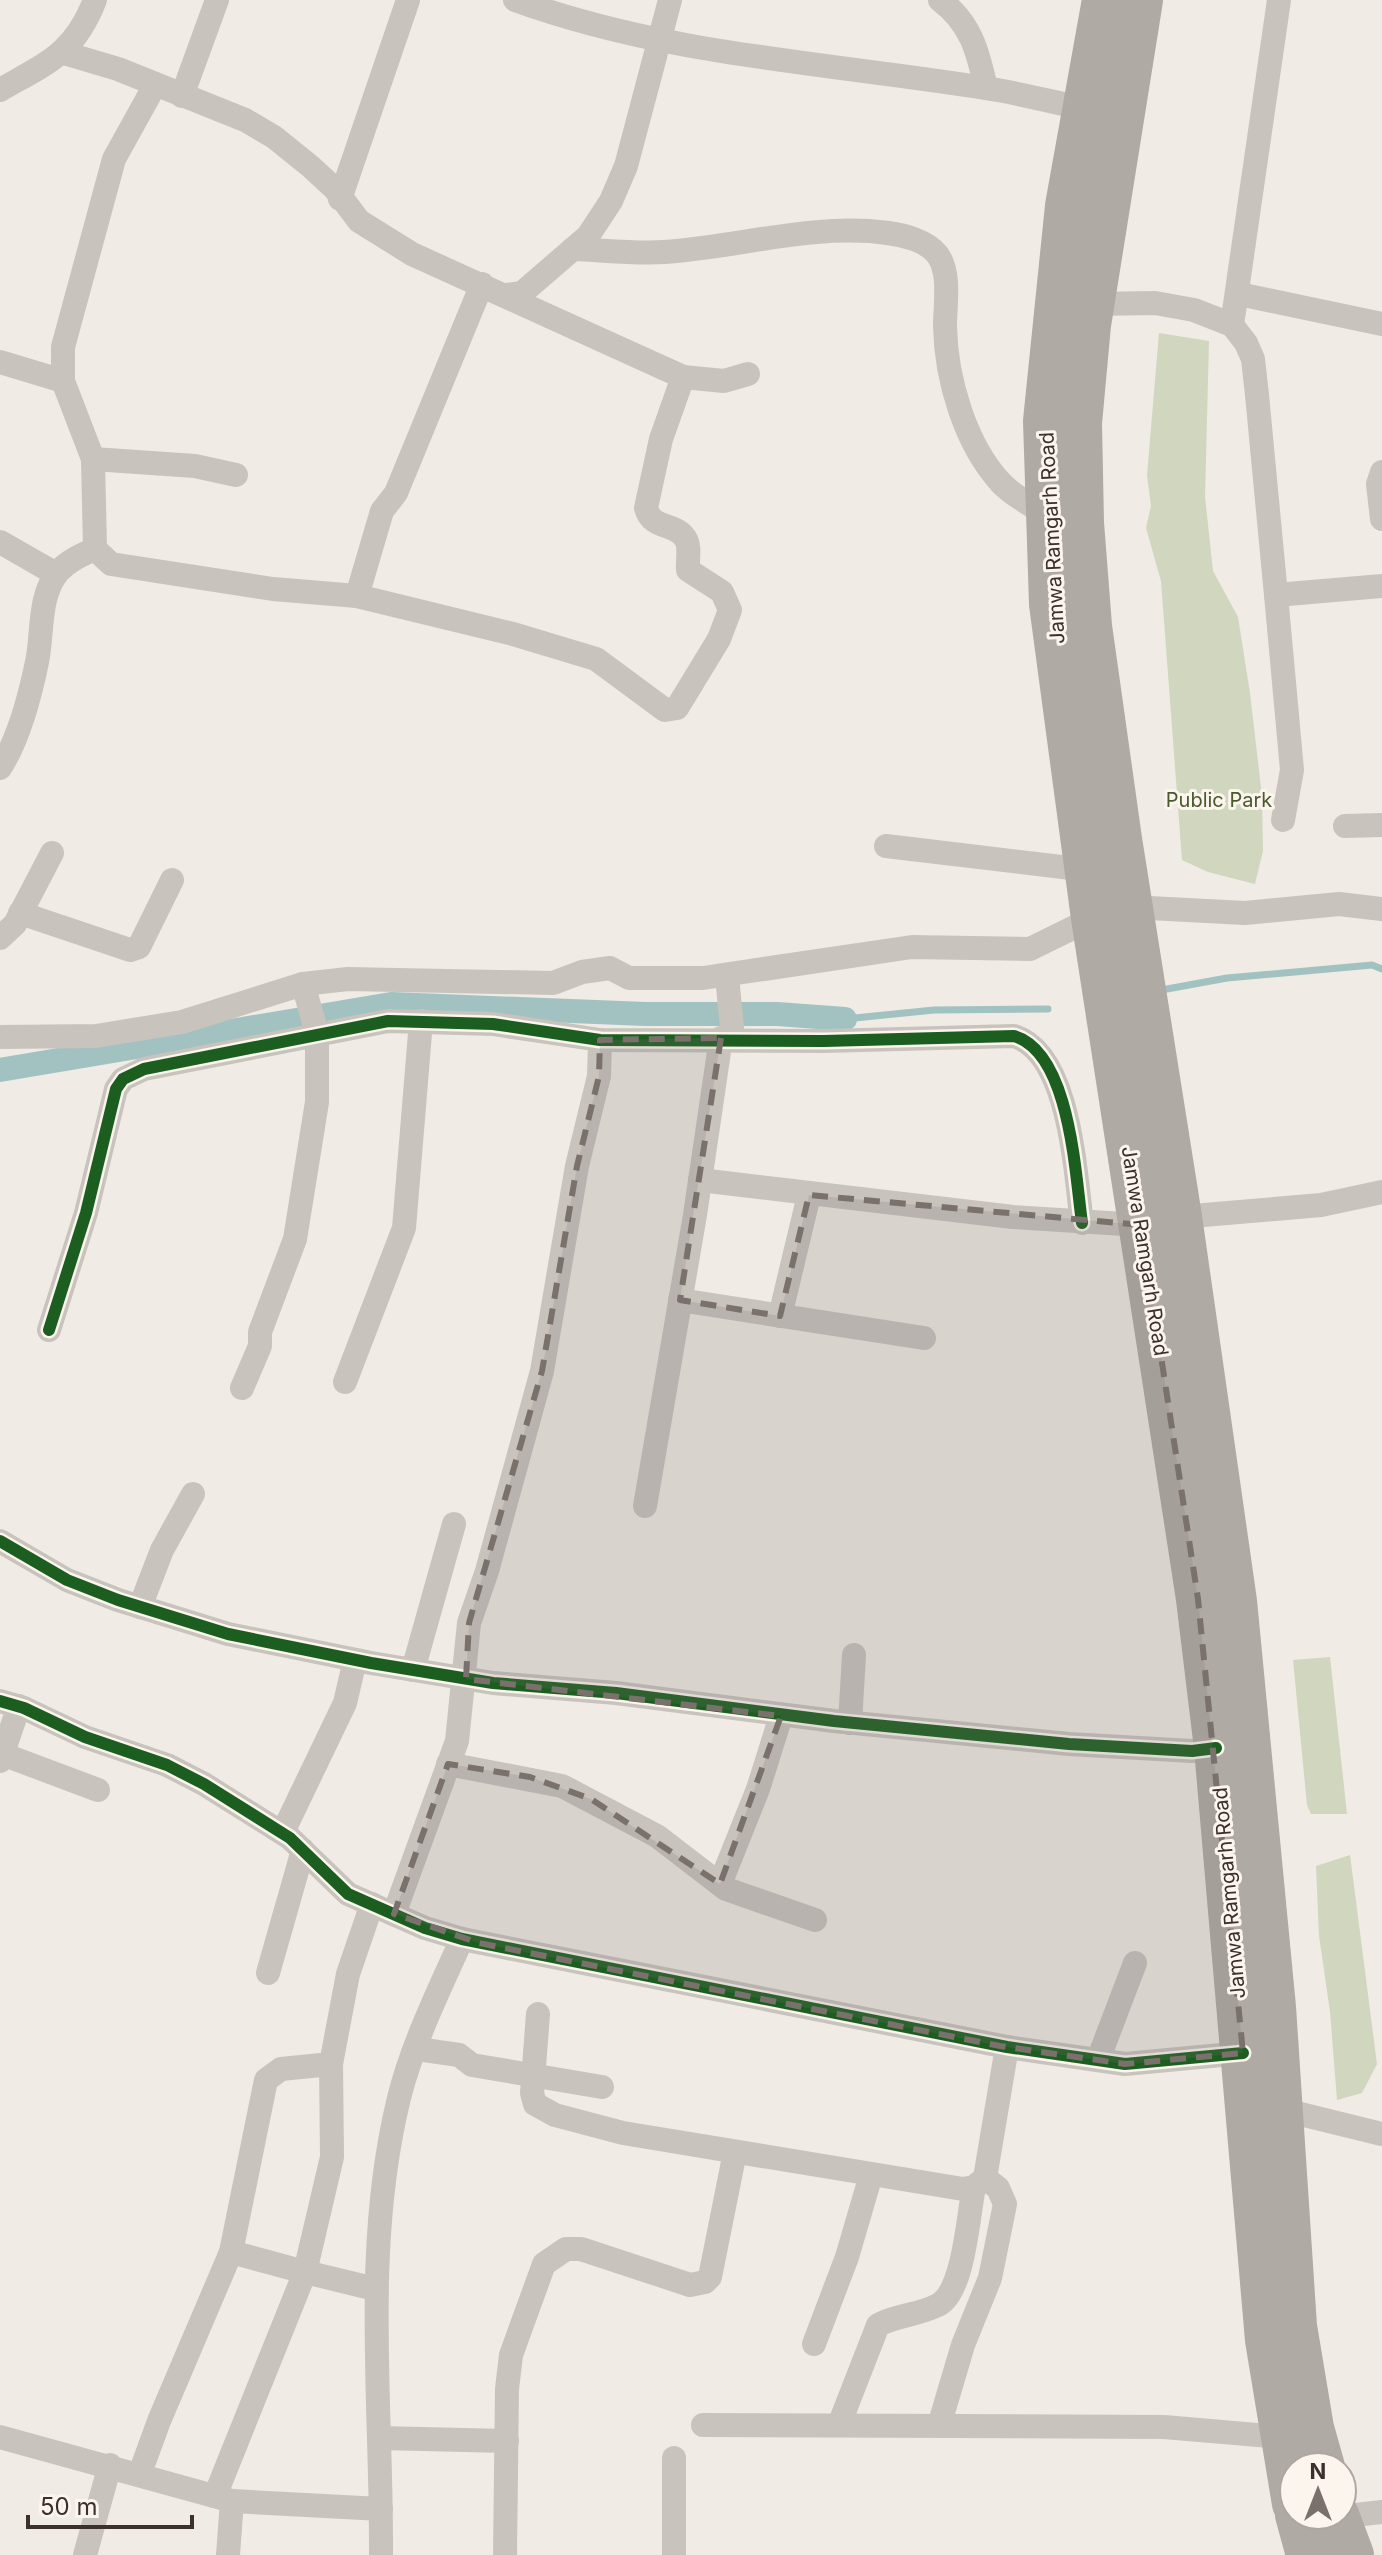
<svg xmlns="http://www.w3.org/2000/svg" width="1382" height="2555" font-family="Inter,sans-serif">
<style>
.green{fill:#d1d6bf}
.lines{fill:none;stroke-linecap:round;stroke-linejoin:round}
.stream{stroke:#a1c2c1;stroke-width:7}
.canal{stroke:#a1c2c1;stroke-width:24}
.street{stroke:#c9c3be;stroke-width:24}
.highway{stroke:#afaaa4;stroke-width:44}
.cycleway-casing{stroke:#fbf5ee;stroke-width:17}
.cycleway{stroke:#1b5e20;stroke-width:12}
.marked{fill:#7a716c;fill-opacity:0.2;stroke:#7a716c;stroke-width:6;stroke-dasharray:16 10;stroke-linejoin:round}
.labels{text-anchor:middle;stroke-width:6;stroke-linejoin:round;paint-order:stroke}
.street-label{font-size:20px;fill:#3b302b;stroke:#fbf5ee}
.park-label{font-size:20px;fill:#4a5a2e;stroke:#fbf5ee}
</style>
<rect width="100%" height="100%" fill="#f0ebe5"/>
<g class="green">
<polygon points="1159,333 1209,341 1205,497 1213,571 1238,617 1250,693 1262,796 1263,851 1255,884 1208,872 1182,860 1161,581 1146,528 1151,506 1147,475"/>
<polygon points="1330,1657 1347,1814 1311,1814 1307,1805 1293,1660"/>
<polygon points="1350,1855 1377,2064 1362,2093 1337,2100 1330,2012 1319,1936 1316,1866"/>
</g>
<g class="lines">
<g class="stream">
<polyline points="1167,989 1227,978 1372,965 1382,969"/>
<polyline points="845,1019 934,1010 1048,1009"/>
</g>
<polyline class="canal" points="0,1070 391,1004 646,1014 777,1014 845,1019"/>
<g class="street">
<path d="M 515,0 C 666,55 828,63 985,88 C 1019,93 1052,102 1086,109"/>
<path d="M 940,0 C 971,23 978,52 986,88"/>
<polyline points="64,53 118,69 245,120 274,137 310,166 335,189 359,221 412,254 683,377 724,381 748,374"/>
<path d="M 0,90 C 47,63 74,54 95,0"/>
<polyline points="182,96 217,0"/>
<polyline points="340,199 408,0"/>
<path d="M 573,249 C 603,250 634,254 664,252 C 740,247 812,223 888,233 C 904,235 927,241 937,254 C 951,272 945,304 945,326 C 946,379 965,444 1001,483 C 1013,496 1032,505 1046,515"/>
<path d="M 482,284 L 396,493 L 382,511 L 357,596 L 513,634 L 596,659 L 665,710 L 677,708 L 719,639 L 730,610 L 722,592 L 688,570 C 687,561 691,546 685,538 C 674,522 652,530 646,508 L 661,439 L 683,377"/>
<polyline points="1239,294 1382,324"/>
<polyline points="507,295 522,293 588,236 611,201 626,166 670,0"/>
<polyline points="1092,304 1155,303 1194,310 1232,325 1246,343 1253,359 1257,395 1276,595"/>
<polyline points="1232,325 1279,0"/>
<polyline points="0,362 63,381 93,459 95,549 111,564 273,589 357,596"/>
<polyline points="63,381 63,347 114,159 155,85"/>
<polyline points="93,459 195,466 236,475"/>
<polyline points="1382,472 1378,484 1382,519"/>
<polyline points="0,542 56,574"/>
<path d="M 0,768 C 19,739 30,696 37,662 C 43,634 38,596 58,572 C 68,561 81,555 95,549"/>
<polyline points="1283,820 1292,770 1276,595 1382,586"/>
<polyline points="1345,826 1382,825"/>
<polyline points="886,846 1087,870"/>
<polyline points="1130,907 1245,913 1339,904 1382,909"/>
<polyline points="20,913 130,950 139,947 172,880"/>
<polyline points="0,938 15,924 52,853"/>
<polyline points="727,976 733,1039"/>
<polyline points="0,1037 96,1036 182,1022 303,984 348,979 553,983 582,972 610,968 629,978 703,978 912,947 1030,949 1093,918"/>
<polyline points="700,1180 1013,1217 1141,1225"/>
<polyline points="1180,1217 1321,1205 1382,1192"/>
<polyline points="680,1300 924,1338"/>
<polyline points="780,1316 809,1195"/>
<path d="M 49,1330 L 86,1213 L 116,1089 L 123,1079 L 144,1069 L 388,1021 L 493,1024 L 600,1040 L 824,1041 L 1014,1036 C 1070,1053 1075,1172 1082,1223"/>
<polyline points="345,1382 404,1228 421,1021"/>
<polyline points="242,1388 260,1346 260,1332 295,1239 317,1102 317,1033 303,984"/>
<polyline points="645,1506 695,1215 721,1038"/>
<polyline points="0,1541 67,1580 118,1600 228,1634 371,1663 493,1683 616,1693 834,1721 1069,1744 1192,1751 1216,1748"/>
<polyline points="140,1607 162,1550 193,1494"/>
<polyline points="413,1670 454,1524"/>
<polyline points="0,1701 24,1708 85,1737 167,1765 204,1784 290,1838 348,1894 425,1928 462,1939 1007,2047 1125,2064 1243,2053"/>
<polyline points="850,1723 854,1655"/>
<polyline points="2,1754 98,1790"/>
<polyline points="0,1761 19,1706"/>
<polyline points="448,1764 562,1786 657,1836 726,1889 815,1920"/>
<polyline points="283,1832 345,1703 355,1660"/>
<polyline points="720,1884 758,1789 781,1716"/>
<polyline points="394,1914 457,1741 469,1623 487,1571 542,1371 577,1166 599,1076 600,1040"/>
<polyline points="268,1973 303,1850"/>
<polyline points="538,2014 532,2093 535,2104 555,2115 623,2133 963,2189 974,2187 985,2178 1007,2047"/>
<polyline points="417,2049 459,2055 472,2065 602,2087"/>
<polyline points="1098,2060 1135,1963"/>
<polyline points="1280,2109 1382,2134"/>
<polyline points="231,2252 305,2272 332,2157 331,2064"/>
<polyline points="814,2344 847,2257 871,2175"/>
<polyline points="703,2425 1164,2427 1281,2437"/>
<path d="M 839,2425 L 878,2325 C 897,2315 919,2315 938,2305 C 964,2292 968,2216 974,2187"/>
<polyline points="939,2426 963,2345 990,2278 1005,2204 998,2188 985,2178"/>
<polyline points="0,2437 232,2501 381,2509"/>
<polyline points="379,2438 507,2441"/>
<polyline points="140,2473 159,2421 231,2252 266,2080 281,2069 331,2064 348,1974 372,1904"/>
<polyline points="215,2496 305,2272 375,2289"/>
<polyline points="1338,2517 1382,2512"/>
<polyline points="85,2555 110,2465"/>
<polyline points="228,2555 232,2501"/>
<path d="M 381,2555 C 382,2402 362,2249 399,2098 C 412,2045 439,1990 462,1939"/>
<polyline points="505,2555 507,2389 511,2355 544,2264 566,2249 581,2249 690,2285 705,2282 710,2277 735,2152"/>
<polyline points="674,2555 674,2458"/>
</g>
<g class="highway">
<polyline points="1104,0 1067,206 1045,421 1051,604 1093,918 1198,1599 1216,1748 1267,2340 1294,2504"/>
<polyline points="1141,0 1089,325 1080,423 1082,523 1090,626 1120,839 1180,1217 1235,1601 1274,2007 1295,2326 1312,2428 1323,2467"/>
<polyline points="1297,2515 1308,2555"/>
<polyline points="1337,2515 1352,2555"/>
</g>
<g class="cycleway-casing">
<g id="cycleway">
<path d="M 49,1330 L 86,1213 L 116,1089 L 123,1079 L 144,1069 L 388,1021 L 493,1024 L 600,1040 L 824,1041 L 1014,1036 C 1070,1053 1075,1172 1082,1223"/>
<polyline points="0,1541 67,1580 118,1600 228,1634 371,1663 493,1683 616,1693 834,1721 1069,1744 1192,1751 1216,1748"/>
<polyline points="0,1701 24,1708 85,1737 167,1765 204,1784 290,1838 348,1894 425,1928 462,1939 1007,2047 1125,2064 1243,2053"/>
</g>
</g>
<use href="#cycleway" class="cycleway"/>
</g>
<path class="marked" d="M 721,1038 L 680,1300 L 780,1316 L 809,1195 L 1141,1225 L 1198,1599 L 1243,2053 L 1125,2064 L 1000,2046 L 479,1943 L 394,1914 L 448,1764 L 530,1777 L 591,1799 L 720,1884 L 781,1716 L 466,1679 L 469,1623 L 542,1371 L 577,1166 L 599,1076 L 600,1040 Z"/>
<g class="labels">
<g class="street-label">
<text transform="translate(1052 538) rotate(-93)" y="7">Jamwa Ramgarh Road</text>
<text transform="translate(1145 1251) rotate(81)" y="7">Jamwa Ramgarh Road</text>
<text transform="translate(1229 1893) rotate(-95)" y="7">Jamwa Ramgarh Road</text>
</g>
<g class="park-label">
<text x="1219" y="807">Public Park</text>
</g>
</g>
<g transform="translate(1318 2491)"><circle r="38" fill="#fbf5ee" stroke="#aea6a0" stroke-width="2"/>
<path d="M0-6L14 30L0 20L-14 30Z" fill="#7a716c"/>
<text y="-12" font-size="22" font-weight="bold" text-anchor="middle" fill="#3b302b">N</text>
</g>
<path d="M28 2515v12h164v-12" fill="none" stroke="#3b302b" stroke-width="4"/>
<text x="40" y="2515" font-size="24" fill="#3b302b" stroke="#fbf5ee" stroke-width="6" paint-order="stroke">50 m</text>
</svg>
